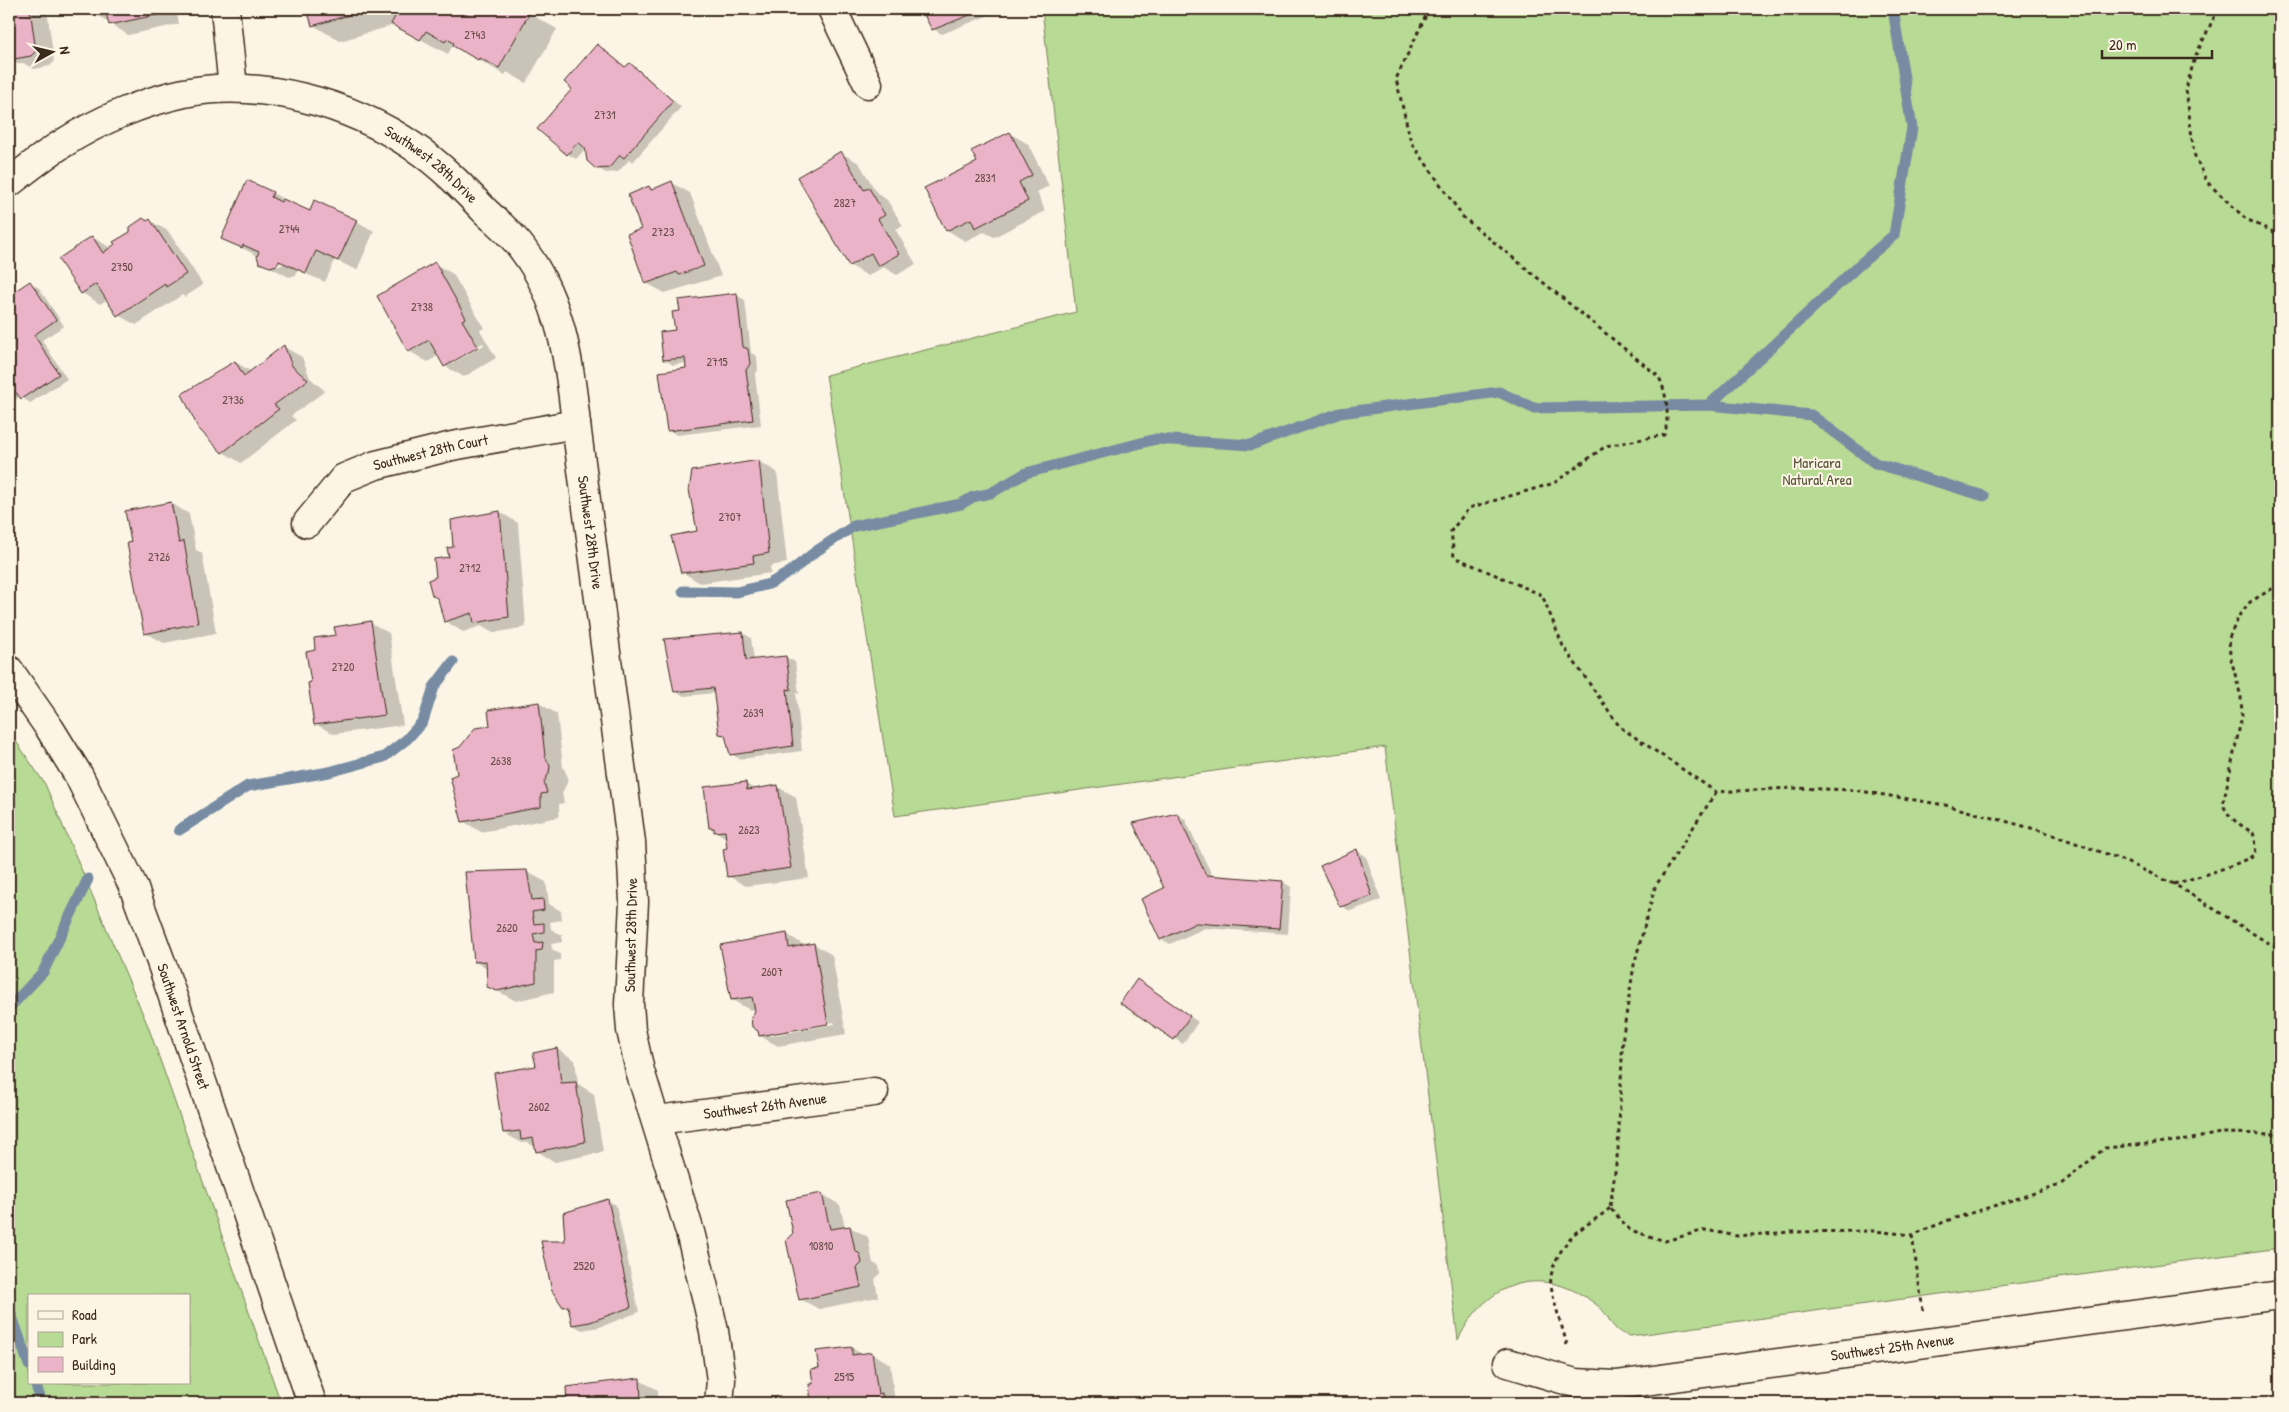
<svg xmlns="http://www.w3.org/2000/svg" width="2289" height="1412" font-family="'Patrick Hand',sans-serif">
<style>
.green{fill:#b7da94;stroke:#798259;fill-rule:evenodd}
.shadow{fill:#0003;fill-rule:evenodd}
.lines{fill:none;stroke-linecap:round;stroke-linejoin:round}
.stream{stroke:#778ca3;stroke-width:11}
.building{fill:#ebb3c7;stroke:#3b2a1e}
.minor-casing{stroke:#3b2a1e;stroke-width:31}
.path{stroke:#3b2a1e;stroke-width:3;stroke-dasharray:4 4;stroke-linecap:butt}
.minor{stroke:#fcf5e5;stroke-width:28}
.labels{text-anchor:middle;stroke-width:4;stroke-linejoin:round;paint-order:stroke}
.number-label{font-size:12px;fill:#674c48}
.street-label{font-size:15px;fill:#3b2a1e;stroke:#fcf5e5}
.park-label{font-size:15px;fill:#5a563c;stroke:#fcf5e5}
</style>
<rect width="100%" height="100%" fill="#fcf5e5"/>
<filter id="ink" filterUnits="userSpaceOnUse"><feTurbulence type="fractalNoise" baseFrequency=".02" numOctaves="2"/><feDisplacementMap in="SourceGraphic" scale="10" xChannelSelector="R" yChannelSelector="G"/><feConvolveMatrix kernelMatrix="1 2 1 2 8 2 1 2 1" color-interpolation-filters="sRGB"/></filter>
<g filter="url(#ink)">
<g class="green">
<path d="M 1042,9 L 2280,9 L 2280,1248 L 1630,1336 C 1609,1331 1612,1317 1598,1306 C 1544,1263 1487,1279 1458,1340 L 1385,747 L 895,816 L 826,375 L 1076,312 Z"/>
<path d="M 9,731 L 45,784 L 148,1026 L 281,1403 L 9,1403 ZM 29,1296 L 189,1296 L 189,1383 L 29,1383 Z"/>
</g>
<g class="shadow">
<polygon points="9,9 47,9 54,62 50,66 34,69 23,63 9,64"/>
<polygon points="88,9 176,9 179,24 128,35"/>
<polygon points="308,9 521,9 557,29 526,83 507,72 505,75 453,45 448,54 394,25 340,41 313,25"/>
<polygon points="922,9 993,9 994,13 942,34 933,29"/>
<polygon points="598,46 627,68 630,65 639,70 681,107 633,162 629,160 618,172 606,173 597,168 587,147 576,159 568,154 574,89"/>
<polygon points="1009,133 1028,144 1049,186 1037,192 1045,211 994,237 984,232 965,241 947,230 979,162"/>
<polygon points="841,153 859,163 877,193 887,200 903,226 895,229 916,264 897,275 883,267 868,276 849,265"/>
<polygon points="672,183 690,193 721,276 665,293 646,283 643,230 649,188 654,190"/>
<path d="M 272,193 L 310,213 L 356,221 L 374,231 L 357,270 L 335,260 L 325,282 L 297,270 L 296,275 L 289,277 L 260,262 L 258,256 L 222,238 ZM 283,262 L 284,264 L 276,267 L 276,264 Z"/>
<polygon points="150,221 168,231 203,285 185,297 182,295 136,325 118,315 108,299 100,304 82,293 92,237 111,248"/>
<path d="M 435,264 L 453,274 L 484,328 L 480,330 L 496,358 L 464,377 L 445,366 L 439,355 L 428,362 L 409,351 ZM 483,343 L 484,345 L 453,363 L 453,361 Z"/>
<polygon points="30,283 39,288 64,326 42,340 67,379 30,403 20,396 9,404 9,297"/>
<polygon points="736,295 745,300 751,353 757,356 758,370 755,375 761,425 677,435 668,430 687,369 687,363 673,365 665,360 676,331"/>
<polygon points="284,347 302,357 310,378 325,391 291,416 296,420 241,463 223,452 235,362 252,372"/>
<polygon points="758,461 777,472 787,563 770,566 771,573 700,583 682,572"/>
<polygon points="171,503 189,514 196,550 202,553 216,633 164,643 145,633 132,543"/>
<polygon points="500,512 518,523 526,627 493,633 481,626 463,632 445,621 438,578 454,548 452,521"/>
<polygon points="371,623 389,633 403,725 334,734 315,724 317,651 338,636"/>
<polygon points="743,633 751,638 754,660 786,657 795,662 799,694 796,693 802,751 740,759 731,754 727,737 720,733 715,693 684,696 675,691"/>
<polygon points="539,703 557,714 563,767 568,777 567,783 562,793 564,803 559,804 559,817 481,832 463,821 458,775 491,727"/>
<polygon points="746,784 756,790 778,787 796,797 809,878 746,886 728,876 727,839 710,827"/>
<polygon points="1176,814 1185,819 1213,877 1283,882 1291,887 1288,934 1205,928 1170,944 1161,939 1165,888"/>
<polygon points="1357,851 1366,856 1381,900 1350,911 1341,906"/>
<polygon points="527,872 546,882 549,904 561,911 562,920 550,922 551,929 562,935 562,942 551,944 552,949 560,954 560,960 554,961 554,992 516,1001 488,986 487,969 475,962"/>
<path d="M 787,934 L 805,946 L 814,944 L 832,955 L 846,1034 L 778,1046 L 760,1036 L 756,1009 L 750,1010 L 732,1000 ZM 834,1022 L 835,1024 L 770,1036 L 770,1033 Z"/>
<polygon points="1146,985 1198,1022 1183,1044 1121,1003"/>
<polygon points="557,1049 575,1060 578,1084 594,1094 603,1152 555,1162 537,1151 536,1148 527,1142 522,1143 504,1133 537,1067 535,1054"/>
<polygon points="822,1194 840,1205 845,1228 850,1227 868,1237 873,1263 879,1266 880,1274 875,1279 878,1297 819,1309 800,1299"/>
<polygon points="607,1200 616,1205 639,1312 600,1327 582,1330 573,1325 570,1310 564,1306 567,1242"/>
<polygon points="852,1348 863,1355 872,1353 890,1364 895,1402 898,1403 813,1403 811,1385 814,1385 820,1369"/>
<polygon points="639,1380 658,1390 658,1403 568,1403 568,1388"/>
</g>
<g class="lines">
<g class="stream">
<polyline points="1709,405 1858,266 1894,235 1912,128 1893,9"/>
<polyline points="683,591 737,592 769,584 790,572 815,552 854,526 961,504 973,497 991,493 1026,473 1156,439 1251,445 1340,413 1499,392 1533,408 1709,405 1811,415 1875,463 1984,496"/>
<polyline points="179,830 248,786 329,772 384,757 407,739 423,721 434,687 453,662"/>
<polyline points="9,1008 43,972 88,879"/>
<polyline points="9,1308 29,1365"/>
<polyline points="35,1383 42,1403"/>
</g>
</g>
<g class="building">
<polygon points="9,9 30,9 36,51 31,56 14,59 9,55"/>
<polygon points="105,9 160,9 161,14 109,25"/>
<polygon points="307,9 369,9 312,26"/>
<polygon points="385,9 524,9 530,12 499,68 479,58 478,60 453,46 454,43 447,39 445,42 426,31 420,40 391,24 396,15"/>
<polygon points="921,9 985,9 932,30"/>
<polygon points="597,44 625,67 630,63 673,101 624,158 620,155 609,168 596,169 587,161 585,148 578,142 567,155 537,129 572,89 564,82"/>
<polygon points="1010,132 1032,175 1019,182 1028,201 975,228 971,219 946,231 924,188 977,162 971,151"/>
<polygon points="841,151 864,190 869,188 885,215 878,219 899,254 878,266 871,253 849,266 797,177"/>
<polygon points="247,180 273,192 271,197 281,202 283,199 310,211 314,200 357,220 338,261 316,251 306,273 279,261 277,265 270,267 259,263 257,256 259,252 243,245 242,248 221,239"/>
<polygon points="672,181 704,266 679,275 677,272 645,284 627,234 641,229 628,195 649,186 651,190"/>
<polygon points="143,218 147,221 150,219 186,274 166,287 165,284 117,316 96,284 81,294 58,259 92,236 103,253 115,244 113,242 130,232 130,227"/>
<polygon points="435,262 466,318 462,320 478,347 444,367 429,340 408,352 377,296"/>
<polygon points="30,281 56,320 34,335 59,374 21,399 14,390 9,393 9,295"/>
<polygon points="737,293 743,347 748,349 750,364 746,370 753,420 667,431 659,372 686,368 685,358 663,360 660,332 675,330 672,312 680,311 678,300"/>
<polygon points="284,345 292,366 308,380 274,405 279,409 222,453 198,428 182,394 235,361 244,376"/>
<polygon points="759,460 769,553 753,556 754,563 681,573 671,536 697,531 689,490 692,471"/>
<polygon points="171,502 179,543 184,541 198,623 144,634 127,543 131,542 125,511"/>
<polygon points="500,511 509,617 474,623 472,613 444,622 438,599 432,595 428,580 436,577 434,559 449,557 447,548 453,547 451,520"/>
<polygon points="371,621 385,715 314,725 308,683 311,682 306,652 315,650 314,638 336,635 334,627"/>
<polygon points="743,632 746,660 786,656 791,690 787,689 793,746 730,755 725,735 719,734 713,688 674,692 664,639"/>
<polygon points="539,702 545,756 550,766 549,773 544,782 547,793 541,794 541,807 462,822 450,777 457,774 453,750 460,747 475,728 490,726 488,710"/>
<polygon points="746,782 747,790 778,785 791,868 727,877 723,849 727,848 725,831 714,832 714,828 709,828 704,787"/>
<polygon points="1177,813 1206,875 1283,881 1279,929 1196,923 1160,940 1141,899 1164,888 1133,823"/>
<polygon points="1357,849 1372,896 1340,907 1320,866"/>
<polygon points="527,870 532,900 543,899 544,910 532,912 534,924 544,923 544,932 533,934 535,943 543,942 542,950 536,951 536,982 497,991 487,987 486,961 474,962 465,872"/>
<polygon points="787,933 789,948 814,943 828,1024 759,1036 758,1031 752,1027 751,1017 755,1011 752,997 731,1000 720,945"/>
<polygon points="1137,979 1190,1016 1174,1040 1120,1003"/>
<polygon points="557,1048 561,1083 576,1082 585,1142 536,1152 533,1138 521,1140 520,1131 503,1133 494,1073 536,1066 533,1053"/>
<polygon points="822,1193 830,1229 850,1226 855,1251 860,1254 862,1263 857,1268 861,1287 799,1300 786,1240 793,1233 786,1200"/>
<polygon points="608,1199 631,1307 590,1322 572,1325 568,1306 563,1307 552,1291 541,1241 565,1241 563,1213"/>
<polygon points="852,1347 852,1355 872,1352 878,1394 882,1393 883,1403 811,1403 809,1384 813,1384 811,1369 819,1368 816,1351"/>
<polygon points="640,1378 641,1403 567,1403 566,1387"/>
</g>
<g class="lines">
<g class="minor-casing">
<g id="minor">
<polyline points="225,9 233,88"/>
<polyline points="832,9 868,84"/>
<path id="s1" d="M 9,183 C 26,170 44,155 62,144 C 98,121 142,102 184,93 C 261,78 350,103 414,147 C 441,165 463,188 486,212 C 499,224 514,236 524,251 C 561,300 570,364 576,424 L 631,842 L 634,902 L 629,1004 L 631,1030 L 640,1071 L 690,1232 L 705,1292 L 714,1331 L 721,1380 L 719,1403"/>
<path id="s2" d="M 307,523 L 344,478 L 376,465 L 452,446 L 576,424"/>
<path id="s3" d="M 9,670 L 50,729 L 79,776 L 133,886 L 161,962 L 312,1403"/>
<path id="s4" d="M 657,1120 L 874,1092"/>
<path id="s5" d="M 1508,1363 L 1575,1383 L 1616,1385 L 2280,1295"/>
</g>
</g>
<g class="path">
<path d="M 1429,9 L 1396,79 L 1411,142 L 1463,217 L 1658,376 C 1667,390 1670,420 1664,435 L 1606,446 L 1554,483 L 1469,508 L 1451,531 L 1454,557 L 1542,595 L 1563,646 L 1620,727 L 1716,792 L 1793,788 L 1854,790 L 1945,805 L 2042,831 L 2115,857 L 2174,884 L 2265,941 L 2280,948"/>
<polyline points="2218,9 2195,57 2186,89 2194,154 2207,182 2246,219 2280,235"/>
<polyline points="1716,792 1655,887 1634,965 1623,1035 1618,1150 1610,1208 1630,1230 1665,1241 1705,1230 1737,1236 1791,1232 1874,1231 1912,1235 1949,1220 2060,1185 2105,1148 2187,1140 2220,1133 2280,1134"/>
<path d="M 2174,884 C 2187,880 2251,862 2255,853 C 2257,847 2255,839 2253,833 C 2241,825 2228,819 2223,804 L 2242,716 L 2241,697 L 2230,655 L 2229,638 L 2240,614 L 2250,602 L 2280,584"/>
<polyline points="1912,1235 1923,1311"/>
<path d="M 1567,1345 C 1562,1325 1554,1305 1551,1285 C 1548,1269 1565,1240 1578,1231 C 1588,1223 1600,1217 1610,1208"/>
</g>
<use href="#minor" class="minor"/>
</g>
</g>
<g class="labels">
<g class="number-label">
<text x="475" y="39">2743</text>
<text x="605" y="119">2731</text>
<text x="985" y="182">2831</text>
<text x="845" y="207">2827</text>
<text x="289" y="233">2744</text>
<text x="663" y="236">2723</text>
<text x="122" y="271">2750</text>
<text x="422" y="311">2738</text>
<text x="717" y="366">2715</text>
<text x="233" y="404">2736</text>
<text x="730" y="521">2707</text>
<text x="159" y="561">2726</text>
<text x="470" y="572">2712</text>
<text x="343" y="671">2720</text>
<text x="753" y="717">2639</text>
<text x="501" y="765">2638</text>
<text x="749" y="834">2623</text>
<text x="507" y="932">2620</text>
<text x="772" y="976">2607</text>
<text x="539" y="1111">2602</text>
<text x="821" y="1250">10810</text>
<text x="584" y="1270">2520</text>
<text x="844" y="1381">2515</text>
</g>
<g class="street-label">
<text dy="5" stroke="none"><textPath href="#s1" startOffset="465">Southwest 28th Drive</textPath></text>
<text dy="5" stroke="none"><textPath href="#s2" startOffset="149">Southwest 28th Court</textPath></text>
<text dy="5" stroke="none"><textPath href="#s1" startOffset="885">Southwest 28th Drive</textPath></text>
<text transform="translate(631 935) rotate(-89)" y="5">Southwest 28th Drive</text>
<text dy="5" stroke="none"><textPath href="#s3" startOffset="399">Southwest Arnold Street</textPath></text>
<text dy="5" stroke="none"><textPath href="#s4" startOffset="109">Southwest 26th Avenue</textPath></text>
<text dy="5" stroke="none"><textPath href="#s5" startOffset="390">Southwest 25th Avenue</textPath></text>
</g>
<g class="park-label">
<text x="1817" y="468">Maricara<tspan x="1817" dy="17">Natural Area</tspan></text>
</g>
</g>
<rect width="2289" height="1412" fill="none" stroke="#fcf5e5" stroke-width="30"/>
<rect x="15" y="15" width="2259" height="1382" fill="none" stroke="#3b2a1e" stroke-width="2" filter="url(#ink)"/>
<rect x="28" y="1294" width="162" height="90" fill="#fcf5e5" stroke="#afa495"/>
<rect x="38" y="1311" width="25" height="8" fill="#fcf5e5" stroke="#afa495"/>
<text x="72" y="1320" font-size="15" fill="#3b2a1e">Road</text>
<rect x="38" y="1332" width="25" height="15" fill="#b7da94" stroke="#afa495"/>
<text x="72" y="1344" font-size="15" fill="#3b2a1e">Park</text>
<rect x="38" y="1357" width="25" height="15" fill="#ebb3c7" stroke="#afa495"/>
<text x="72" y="1370" font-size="15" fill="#3b2a1e">Building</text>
<g transform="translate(52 52) rotate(82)" stroke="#fcf5e5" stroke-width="4" paint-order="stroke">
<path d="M0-4L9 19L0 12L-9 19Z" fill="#3b2a1e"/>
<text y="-8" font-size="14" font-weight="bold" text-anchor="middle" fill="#3b2a1e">N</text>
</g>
<path d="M2102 50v8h110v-8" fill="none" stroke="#3b2a1e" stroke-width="2.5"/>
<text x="2109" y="50" font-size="15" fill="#3b2a1e" stroke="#fcf5e5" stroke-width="4" paint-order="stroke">20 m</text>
</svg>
